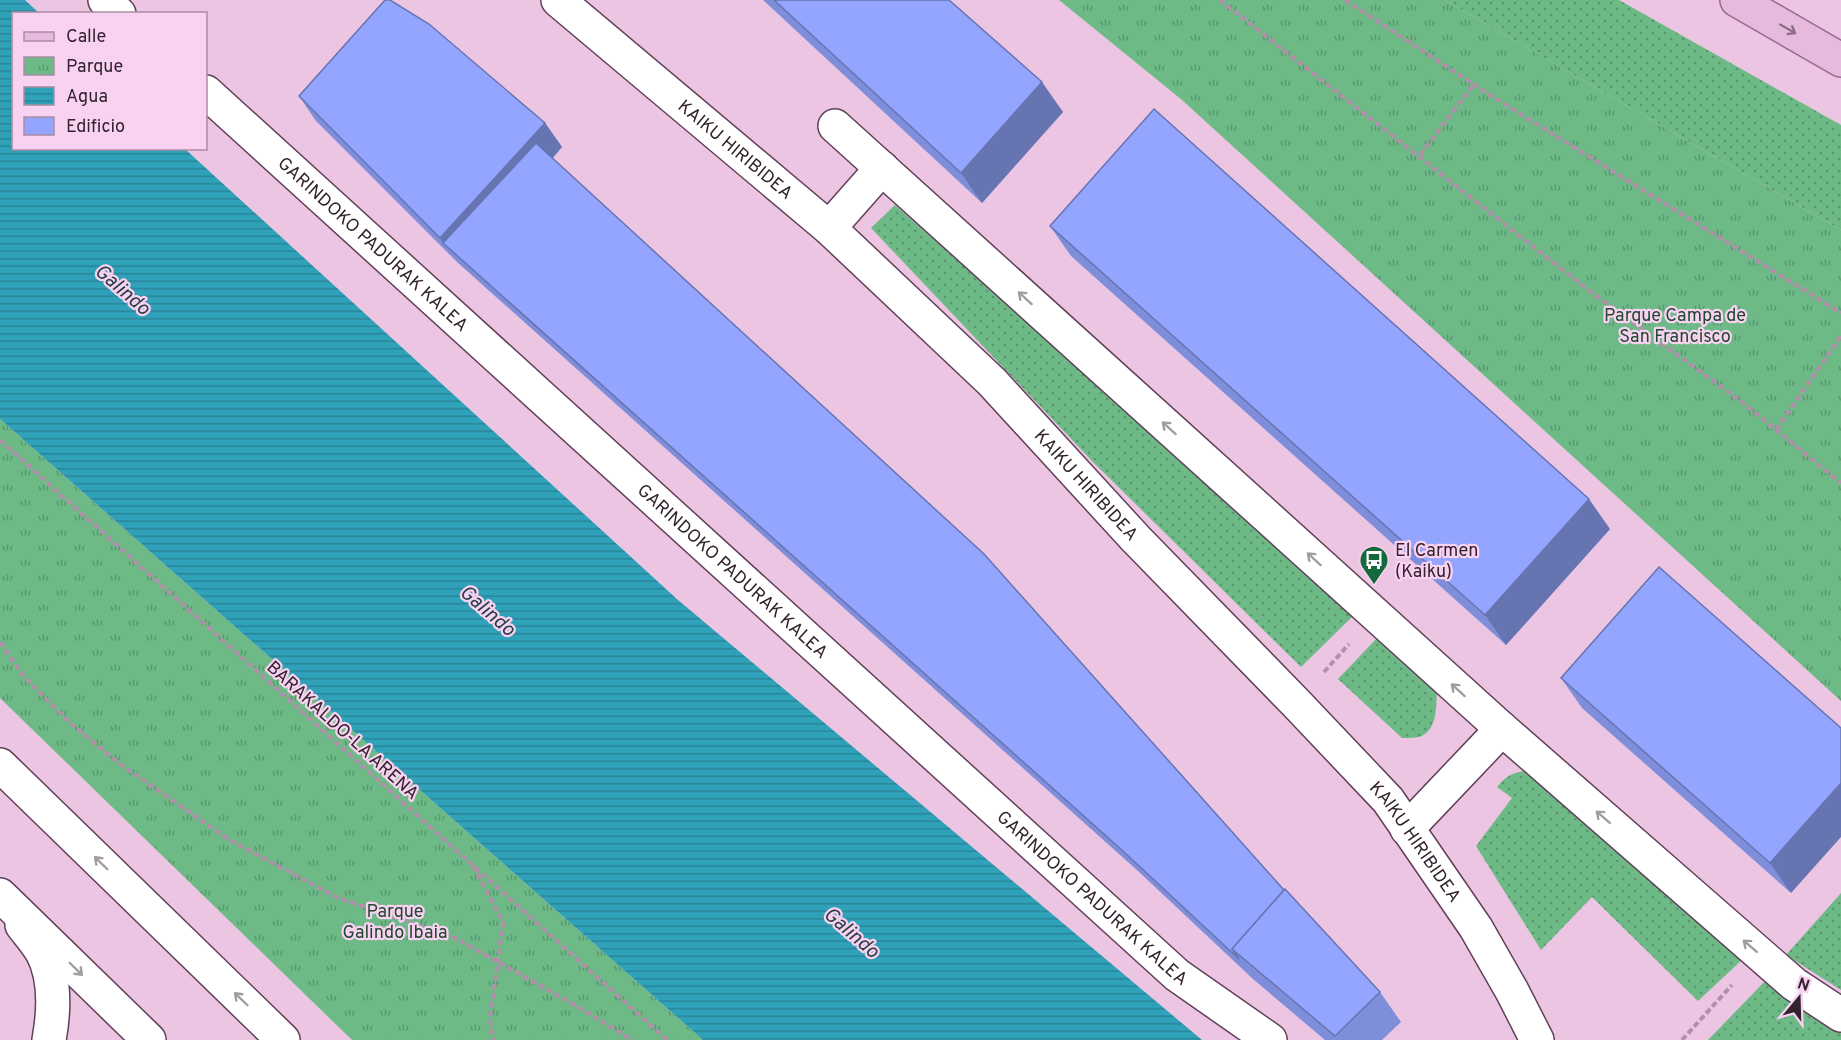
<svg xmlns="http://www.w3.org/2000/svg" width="1841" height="1040" font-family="Overpass,sans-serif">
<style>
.grass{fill:url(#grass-dots)}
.park{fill:url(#park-tufts)}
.water{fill:url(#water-rules)}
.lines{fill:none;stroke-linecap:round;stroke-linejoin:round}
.minor-casing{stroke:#61405a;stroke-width:36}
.secondary-casing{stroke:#61405a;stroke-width:36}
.primary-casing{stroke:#9d6792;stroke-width:36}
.path{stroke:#b091a9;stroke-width:4;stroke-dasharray:6 3;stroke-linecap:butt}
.minor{stroke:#fff;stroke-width:33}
.secondary{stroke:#fff;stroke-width:33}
.primary{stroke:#e6badd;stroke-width:33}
.wall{fill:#7e8eda}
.shaded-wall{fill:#6774b2}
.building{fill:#93a5fe;stroke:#6774b2;stroke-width:1.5}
.oneway{stroke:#8c6e86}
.oneway2{stroke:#a39ca1}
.labels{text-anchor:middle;stroke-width:4.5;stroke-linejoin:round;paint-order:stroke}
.street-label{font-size:18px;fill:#32232f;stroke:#fad2f1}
.park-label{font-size:18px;fill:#1f482f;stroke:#fad2f1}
.poi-label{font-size:18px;fill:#32232f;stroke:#fad2f1;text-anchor:start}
.water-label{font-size:20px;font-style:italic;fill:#263f45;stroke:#fad2f1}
</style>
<defs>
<pattern id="grass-dots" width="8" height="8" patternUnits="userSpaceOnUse" patternTransform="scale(1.5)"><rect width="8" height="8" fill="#6dba87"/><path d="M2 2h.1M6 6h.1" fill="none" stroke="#5a976f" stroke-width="1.8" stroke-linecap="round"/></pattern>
<pattern id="park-tufts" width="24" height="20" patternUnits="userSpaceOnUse" patternTransform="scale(1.5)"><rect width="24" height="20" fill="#6dba87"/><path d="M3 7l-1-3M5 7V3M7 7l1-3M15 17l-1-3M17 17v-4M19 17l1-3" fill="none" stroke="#5a976f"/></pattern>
<pattern id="water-rules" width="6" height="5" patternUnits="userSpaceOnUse" patternTransform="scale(1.5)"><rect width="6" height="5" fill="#2fa2b9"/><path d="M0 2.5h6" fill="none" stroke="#298497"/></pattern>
</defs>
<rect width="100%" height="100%" fill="#ecc5e3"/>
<g class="grass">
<polygon points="1445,0 1619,0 1841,125 1841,230"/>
<polygon points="895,205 1356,613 1301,667 1093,462 871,228"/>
<path d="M 1379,636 L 1437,690 C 1436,704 1438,728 1422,736 C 1417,738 1407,738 1402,738 L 1338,679 Z"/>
<path d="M 1527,771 L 1744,958 L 1698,1001 L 1592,897 L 1541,950 L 1476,846 L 1512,798 L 1497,787 C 1506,776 1513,772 1527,771 Z"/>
<polygon points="1841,893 1841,990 1786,955"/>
<polygon points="1768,978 1841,1030 1841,1040 1708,1040"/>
</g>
<g class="park">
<polygon points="1059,0 1445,0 1841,230 1841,701 1182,100"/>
<polygon points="0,419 703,1040 352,1040 0,698"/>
</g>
<polygon class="water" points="0,0 25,0 39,13 14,14 14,148 185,149 678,600 1202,1040 703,1040 0,419"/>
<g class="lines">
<g class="minor-casing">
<g id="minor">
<polyline points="105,0 119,14"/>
<path id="s1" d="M 558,0 L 829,228 L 992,382 L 1136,539 L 1296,703 L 1388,800 L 1476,928 L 1512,991 L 1537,1040"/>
<path id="s2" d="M 206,92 L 1177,975 L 1270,1040"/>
<polyline points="835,126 1502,729 1794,984 1841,1015"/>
<polyline points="829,228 882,168"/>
<polyline points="1407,829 1502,729"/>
<path d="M 22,925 C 28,933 36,942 42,952 C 56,978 54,1012 49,1040"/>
</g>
</g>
<g class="secondary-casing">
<g id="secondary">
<polyline points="0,765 283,1040"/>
<polyline points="0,895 149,1040"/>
</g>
</g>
<g class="primary-casing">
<polyline id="primary" points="1737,0 1841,60"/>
</g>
<g class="path">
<polyline points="1220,0 1587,289 1742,402 1841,483"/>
<polyline points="1345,0 1493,97 1841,313"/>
<polyline points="1420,155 1474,84"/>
<polyline points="1776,430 1841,336"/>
<polyline points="0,440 667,1040"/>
<polyline points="0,642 24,677 69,722 120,764 228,839 336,897 455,938 575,1005 632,1040"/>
<polyline points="1324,672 1349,644"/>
<polyline points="473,866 503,922 490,1019 493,1040"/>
<polyline points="1682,1040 1732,985"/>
</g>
<use href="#minor" class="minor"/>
<use href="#secondary" class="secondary"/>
<use href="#primary" class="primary"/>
</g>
<g class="wall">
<polygon points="763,0 949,0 1063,112 982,203"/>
<polygon points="299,96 545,123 562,147 553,158 1284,890 1380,992 1401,1022 1382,1040 1325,1040 1253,979 1138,871 457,262 316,121"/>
<polygon points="1050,226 1610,529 1506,645 1071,256"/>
<polygon points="1659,567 1791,893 1582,708 1561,678"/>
</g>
<g class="shaded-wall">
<polygon points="1042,82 1063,112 982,203 961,173"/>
<polygon points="545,123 562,147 461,258 443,243 440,238"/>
<polygon points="1589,499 1610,529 1506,645 1485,615"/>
<polygon points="1841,783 1841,837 1791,893 1770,863"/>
</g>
<g class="building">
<polygon points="385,0 390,0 429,24 545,123 440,238 299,96"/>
<polygon points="774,0 949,0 1042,82 961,173"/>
<polygon points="1154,109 1589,499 1485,615 1050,226"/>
<polygon points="536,143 984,554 1284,890 1232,949 1239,959 1124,852 443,243"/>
<polygon points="1659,567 1841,728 1841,783 1770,863 1561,678"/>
<polygon points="1285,889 1380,992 1335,1036 1232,949"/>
</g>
<defs><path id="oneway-shaft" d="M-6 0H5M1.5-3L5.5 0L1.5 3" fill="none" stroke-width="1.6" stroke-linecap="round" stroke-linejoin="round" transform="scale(1.5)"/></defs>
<use class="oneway" href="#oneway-shaft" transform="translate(1788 29) rotate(30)"/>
<g class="oneway2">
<use href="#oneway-shaft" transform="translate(1025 298) rotate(-138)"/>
<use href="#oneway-shaft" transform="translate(1169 428) rotate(-138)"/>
<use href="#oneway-shaft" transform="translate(1314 559) rotate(-138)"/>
<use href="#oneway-shaft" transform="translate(1458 690) rotate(-138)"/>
<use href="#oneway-shaft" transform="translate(1603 817) rotate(-139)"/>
<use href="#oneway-shaft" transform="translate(101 863) rotate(-136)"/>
<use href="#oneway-shaft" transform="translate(1750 946) rotate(-139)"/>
<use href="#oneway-shaft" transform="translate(76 969) rotate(44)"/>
<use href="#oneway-shaft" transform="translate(241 999) rotate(-136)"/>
</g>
<defs>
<g id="bus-pin" transform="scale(1.5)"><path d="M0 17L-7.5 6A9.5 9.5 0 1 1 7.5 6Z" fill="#146a3c" stroke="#fad2f1"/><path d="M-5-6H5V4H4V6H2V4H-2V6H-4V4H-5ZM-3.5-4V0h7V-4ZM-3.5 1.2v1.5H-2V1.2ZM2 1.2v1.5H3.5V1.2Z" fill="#fff"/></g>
</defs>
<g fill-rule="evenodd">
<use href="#bus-pin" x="1374" y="560"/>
</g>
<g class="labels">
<g class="street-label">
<text dy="6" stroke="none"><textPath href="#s1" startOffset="232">KAIKU HIRIBIDEA</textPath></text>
<text dy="6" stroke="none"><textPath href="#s2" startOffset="226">GARINDOKO PADURAK KALEA</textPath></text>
<text dy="6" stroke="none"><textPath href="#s1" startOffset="718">KAIKU HIRIBIDEA</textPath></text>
<text dy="6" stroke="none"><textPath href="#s2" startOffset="712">GARINDOKO PADURAK KALEA</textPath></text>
<text transform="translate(343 730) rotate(42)" y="6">BARAKALDO-LA ARENA</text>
<text dy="6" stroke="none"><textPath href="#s1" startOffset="1204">KAIKU HIRIBIDEA</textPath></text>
<text dy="6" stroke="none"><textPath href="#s2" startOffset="1198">GARINDOKO PADURAK KALEA</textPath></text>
</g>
<g class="park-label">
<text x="1675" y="321">Parque Campa de<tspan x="1675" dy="21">San Francisco</tspan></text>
<text x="395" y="917">Parque<tspan x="395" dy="21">Galindo Ibaia</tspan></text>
</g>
<g class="poi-label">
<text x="1395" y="556">El Carmen<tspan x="1395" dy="21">(Kaiku)</tspan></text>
</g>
<g class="water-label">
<text transform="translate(123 289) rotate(41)" y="7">Galindo</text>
<text transform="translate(488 610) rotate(41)" y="7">Galindo</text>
<text transform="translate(852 932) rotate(41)" y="7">Galindo</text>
</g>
</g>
<rect x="12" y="12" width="195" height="138" fill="#fad2f1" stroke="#aa8ca3" stroke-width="1.5"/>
<rect x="24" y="32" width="30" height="9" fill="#e6badd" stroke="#aa8ca3" stroke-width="1.5"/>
<text x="66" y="42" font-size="18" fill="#32232f">Calle</text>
<rect x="24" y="57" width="30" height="18" fill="url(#park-tufts)" stroke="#aa8ca3" stroke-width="1.5"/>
<text x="66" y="72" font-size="18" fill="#32232f">Parque</text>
<rect x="24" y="87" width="30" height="18" fill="url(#water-rules)" stroke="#aa8ca3" stroke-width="1.5"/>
<text x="66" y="102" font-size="18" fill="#32232f">Agua</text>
<rect x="24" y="117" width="30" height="18" fill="#93a5fe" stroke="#aa8ca3" stroke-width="1.5"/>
<text x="66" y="132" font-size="18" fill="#32232f">Edificio</text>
<g transform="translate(1799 998) rotate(19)" stroke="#fad2f1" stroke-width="4.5" paint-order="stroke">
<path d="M0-4.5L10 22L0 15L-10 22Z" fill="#32232f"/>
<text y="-9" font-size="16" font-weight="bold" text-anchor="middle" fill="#32232f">N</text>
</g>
</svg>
